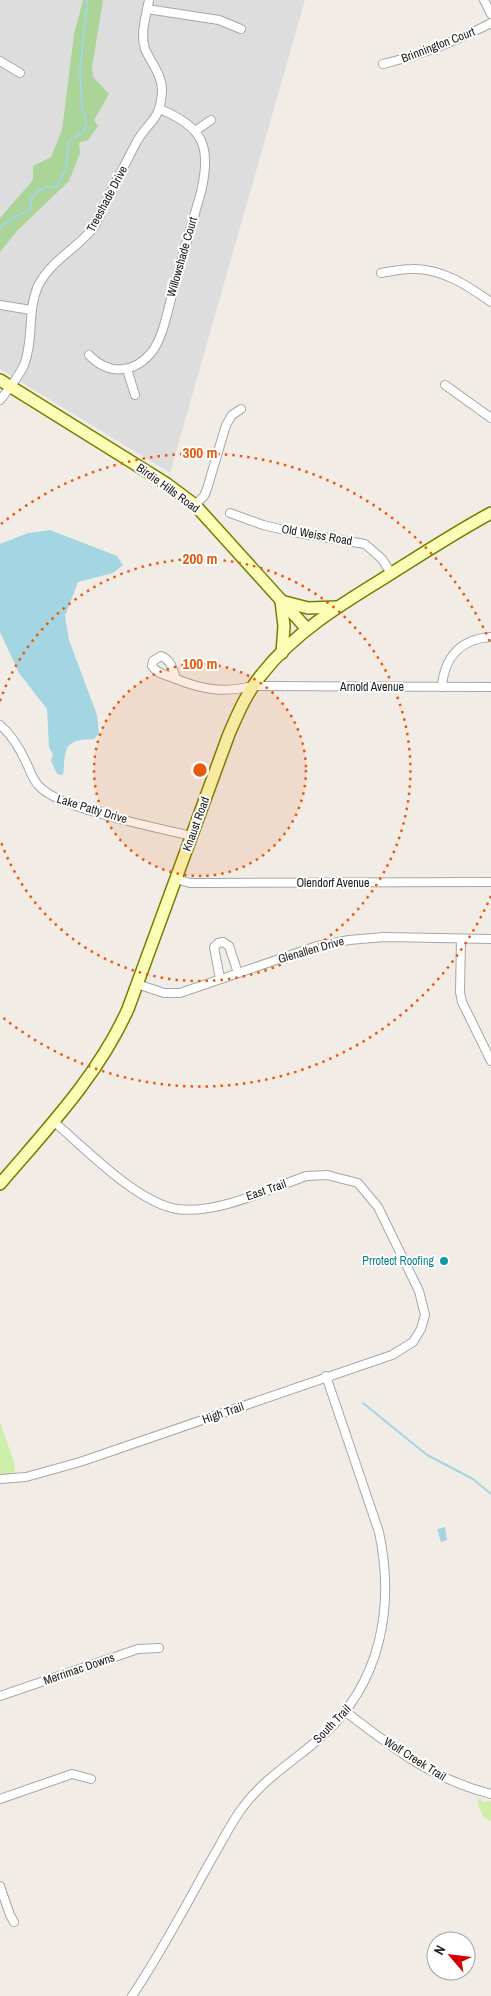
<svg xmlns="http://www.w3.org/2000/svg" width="491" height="1996" font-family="'Archivo Narrow',sans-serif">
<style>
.residential{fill:#dedddd}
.grass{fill:#cdefa9}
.forest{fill:#abd498}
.water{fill:#a4d5e2}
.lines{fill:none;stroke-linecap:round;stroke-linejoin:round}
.stream{stroke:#a4d5e2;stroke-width:2}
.street-casing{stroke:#a7a7a7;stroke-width:10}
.secondary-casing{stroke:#747f00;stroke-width:14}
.street{stroke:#fff;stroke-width:8}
.secondary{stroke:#fcfeb7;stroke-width:11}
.ring{fill:none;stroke:#e8590c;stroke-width:2.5;stroke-dasharray:2.5 5}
.culture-dot{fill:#0f9aa8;stroke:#fff;stroke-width:2}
.labels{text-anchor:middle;stroke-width:4;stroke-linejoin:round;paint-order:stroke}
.street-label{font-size:12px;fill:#202020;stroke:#fff}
.culture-label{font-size:12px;fill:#0d838f;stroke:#fff;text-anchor:end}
.centre{fill:#e8590c;stroke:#fff;stroke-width:2.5}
.ring-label{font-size:15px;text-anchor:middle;font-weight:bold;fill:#e8590c;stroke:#fff;stroke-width:4;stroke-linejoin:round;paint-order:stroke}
</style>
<rect width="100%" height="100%" fill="#f1ede6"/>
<polygon class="residential" points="0,0 305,0 170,473 0,369"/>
<g class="grass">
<polygon points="0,1422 14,1462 15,1475 0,1476"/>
<path d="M 480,1798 L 483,1802 L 491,1801 L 491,1821 C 481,1818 481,1810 477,1801 Z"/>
</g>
<polygon class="forest" points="83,0 103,0 92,68 93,77 109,94 94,120 98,126 88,140 79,143 80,153 69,181 17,231 0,252 0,218 33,180 33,166 51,157 62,130 74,34"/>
<g class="water">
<path d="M 50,530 L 117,556 L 123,565 L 113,573 L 78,582 L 65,616 L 69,640 L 97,715 L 99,734 L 94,739 C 63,740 66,747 63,775 L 57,774 L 51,761 L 53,755 L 49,747 L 47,709 L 19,673 L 0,632 L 0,544 L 28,533 Z"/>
<polygon points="445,1527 447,1540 441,1542 437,1529"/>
</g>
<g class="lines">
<g class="stream">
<path d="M 0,228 L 11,219 L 31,209 L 31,199 C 39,190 44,186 56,187 C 68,169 67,164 68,142 L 85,131 L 86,120 L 82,108 L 80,71 L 87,0"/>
<polyline points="363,1403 427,1455 473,1479 491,1494"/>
</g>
<g class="street-casing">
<g id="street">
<polyline points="484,0 491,14"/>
<polyline points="147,9 219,20 241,29"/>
<polyline points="0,61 20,73"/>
<path d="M 383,64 C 421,55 457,41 491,23"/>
<polyline points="195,131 211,120"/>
<path d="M 381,273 C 392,271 402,269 412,269 C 442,268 468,286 491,302"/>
<polyline points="0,305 31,310"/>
<path d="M 89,355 C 108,375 133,374 151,353 C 163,338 167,313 172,295 C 181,261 191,227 201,192 C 212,146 203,127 160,109"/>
<polyline points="127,369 135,395"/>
<polyline points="445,385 491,418"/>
<path d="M 0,400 C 9,389 18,378 24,365 C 34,340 27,311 38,286 C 51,260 77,249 94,227 C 107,199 121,172 135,145 C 147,121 160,123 162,92 C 163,76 151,63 145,49 C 140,34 146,16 149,0"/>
<polyline points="195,505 204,496 207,489 226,425 232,415 241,409"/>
<polyline points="230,513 263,525 293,532 365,544 382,559 391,573"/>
<path d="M 176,679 C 173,669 171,660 161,656 L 153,661 L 152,666 C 157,674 167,675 176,679 C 204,690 223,693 253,686 L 491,687"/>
<path d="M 442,687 C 444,658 460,639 491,637"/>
<path d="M 0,725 C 12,735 19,747 26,762 C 30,770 32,779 39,786 C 59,809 159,828 192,836"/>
<polyline points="176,879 190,883 202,883 491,882"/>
<polyline points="461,939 460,992 462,1002 491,1061"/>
<polyline points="220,979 214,947 218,943 223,942 229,946 238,973"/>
<polyline points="137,984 164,993 180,993 317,946 349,940 384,937 491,939"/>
<path d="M 0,1479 L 26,1477 L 80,1462 L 392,1355 L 413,1342 L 421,1329 L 425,1315 L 419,1291 L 378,1207 L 358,1183 L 327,1175 L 306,1176 C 270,1189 215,1215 177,1209 C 137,1203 84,1147 53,1121"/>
<polyline points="0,1696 138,1649 159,1648"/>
<path d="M 346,1712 C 393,1748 432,1779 491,1794"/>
<polyline points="0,1799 72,1774 91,1779"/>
<polyline points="0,1886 10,1915 14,1922"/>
<path d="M 132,1996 C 161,1953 185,1907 210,1862 C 221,1844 230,1824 243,1807 C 264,1778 296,1760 322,1736 C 381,1683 395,1607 379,1532 L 326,1376"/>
</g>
</g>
<g class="secondary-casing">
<g id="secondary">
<polyline points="0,380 167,484 195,505 307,629"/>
<polyline points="281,601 308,608 337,607"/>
<polyline points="281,601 284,626 282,653"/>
<path d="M 0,1184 C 47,1129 98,1076 128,1009 L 229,734 C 238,713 247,692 262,674 C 294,633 340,605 384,578 C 419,556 454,533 491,513"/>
</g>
</g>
<use href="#street" class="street"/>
<use href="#secondary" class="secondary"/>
</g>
<circle cx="200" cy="770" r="106" fill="#e8590c" fill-opacity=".12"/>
<g class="ring">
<circle cx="200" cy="770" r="106"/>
<path d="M0 701A211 211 0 1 1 0 839"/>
<path d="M491 896A317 317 0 0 1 1 1016M1 524A317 317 0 0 1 491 644"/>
</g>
<circle class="culture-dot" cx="444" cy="1261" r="5"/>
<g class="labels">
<g class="street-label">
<text transform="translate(438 45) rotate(-21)" y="4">Brinnington Court</text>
<text transform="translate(107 199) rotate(-62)" y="4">Treeshade Drive</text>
<text transform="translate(182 257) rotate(-74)" y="4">Willowshade Court</text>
<text transform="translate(168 488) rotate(36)" y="4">Birdie Hills Road</text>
<text transform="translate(317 535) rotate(10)" y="4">Old Weiss Road</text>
<text x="372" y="691">Arnold Avenue</text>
<text transform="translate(92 809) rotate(17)" y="4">Lake Patty Drive</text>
<text transform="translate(196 824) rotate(-70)" y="4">Knaust Road</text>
<text x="333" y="887">Olendorf Avenue</text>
<text transform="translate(311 950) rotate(-16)" y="4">Glenallen Drive</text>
<text transform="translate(266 1190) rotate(-19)" y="4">East Trail</text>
<text transform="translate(223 1413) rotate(-19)" y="4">High Trail</text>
<text transform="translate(79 1669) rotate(-19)" y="4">Merrimac Downs</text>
<text transform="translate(332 1724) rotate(-46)" y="4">South Trail</text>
<text transform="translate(415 1759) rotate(32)" y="4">Wolf Creek Trail</text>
</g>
<g class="culture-label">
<text x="434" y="1265">Prrotect Roofing</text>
</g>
</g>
<circle cx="200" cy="770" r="8" class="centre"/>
<g class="ring-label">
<text x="200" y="458">300 m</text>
<text x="200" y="564">200 m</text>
<text x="200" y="669">100 m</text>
</g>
<g transform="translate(451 1956) rotate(298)"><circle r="24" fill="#ffffff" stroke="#a6a6a6"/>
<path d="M0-4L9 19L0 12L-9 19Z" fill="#d10005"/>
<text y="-8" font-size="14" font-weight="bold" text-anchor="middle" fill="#202020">N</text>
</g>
</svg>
